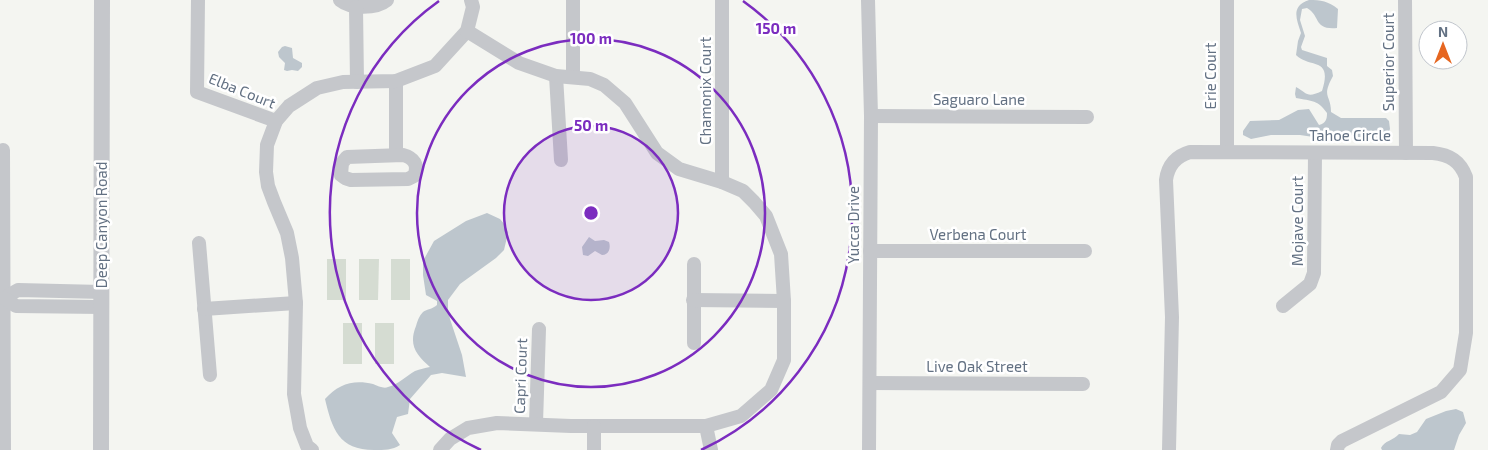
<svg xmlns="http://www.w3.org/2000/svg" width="1488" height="450" font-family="'Exo 2',sans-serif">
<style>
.green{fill:#d5dcd2}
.water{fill:#bdc6cd}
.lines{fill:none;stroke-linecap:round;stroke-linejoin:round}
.minor{stroke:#c5c7cb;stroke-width:14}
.tertiary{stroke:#c5c7cb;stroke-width:16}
.ring{fill:none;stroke:#7b2cbf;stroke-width:2.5}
.labels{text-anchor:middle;stroke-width:5;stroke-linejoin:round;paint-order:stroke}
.street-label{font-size:15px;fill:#637183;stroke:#fff}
.centre{fill:#7b2cbf;stroke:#fff;stroke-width:2.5}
.ring-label{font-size:15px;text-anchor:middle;font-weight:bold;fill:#7b2cbf;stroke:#fff;stroke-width:5;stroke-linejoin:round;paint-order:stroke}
</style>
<rect width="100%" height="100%" fill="#f4f5f1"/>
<g class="green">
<rect x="327" y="259" width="19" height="41"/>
<polygon points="359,259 379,259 378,300 359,300"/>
<rect x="391" y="259" width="19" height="41"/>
<rect x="343" y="323" width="19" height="41"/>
<rect x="375" y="323" width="19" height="41"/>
</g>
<g class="water">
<path d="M 1309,0 C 1321,0 1328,1 1338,9 L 1337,28 C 1313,30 1321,16 1307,8 L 1302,9 L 1300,20 L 1305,36 L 1301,47 L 1302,50 L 1327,58 L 1327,66 L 1332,70 L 1333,76 C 1321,98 1331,94 1331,112 L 1341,118 L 1386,118 L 1389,121 L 1390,129 L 1387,136 L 1380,139 L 1367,140 L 1353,135 L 1334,140 L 1300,135 L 1271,135 L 1251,139 L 1243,135 L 1243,131 L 1250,121 L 1279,120 L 1298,110 L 1309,109 L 1319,125 C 1326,123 1327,119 1327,113 C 1318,100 1312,101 1296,98 L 1295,94 L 1296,87 C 1308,94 1307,98 1322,91 C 1333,56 1310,69 1296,55 L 1298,41 L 1301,33 C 1296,18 1291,6 1309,0 Z"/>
<polygon points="285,46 292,48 293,58 302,63 302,67 298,71 292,70 287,71 284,70 285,63 279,57 278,52 282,47"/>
<path d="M 487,213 L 500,219 L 505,225 L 508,233 L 504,250 L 496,258 L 460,284 L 448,300 L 448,309 L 450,319 L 462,355 L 466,377 L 442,373 L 431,375 L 410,399 L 408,414 L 397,417 L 392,433 L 400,445 C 392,450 385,450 374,450 C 339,450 332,429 325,399 C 338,384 354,379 373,384 C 378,386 384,389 388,387 C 399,384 406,376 415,371 C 420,369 425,368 430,367 C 417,355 408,346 416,326 C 417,322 419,316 423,312 C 427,309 433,309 437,305 L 437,301 L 426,295 L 423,275 L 423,261 L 434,241 L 466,221 Z"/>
<path d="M 589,237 L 595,241 L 604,240 L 609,242 C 611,248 609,255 602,255 L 595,251 L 588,256 L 583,255 L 582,247 Z"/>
<path d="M 1456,409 L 1463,412 L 1466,423 L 1459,435 L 1454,450 L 1382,450 L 1381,448 C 1384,441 1394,440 1399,434 L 1410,435 L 1417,432 L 1426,419 L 1446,411 Z"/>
</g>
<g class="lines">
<g class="minor">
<polyline points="198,0 197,92 276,121"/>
<path d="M 340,0 C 351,9 376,9 387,0"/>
<polyline points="573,0 573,76"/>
<polyline points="868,0 871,116 869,450"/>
<polyline points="1405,0 1406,153"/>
<polyline points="356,7 357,82"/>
<polyline points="556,76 561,160"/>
<polyline points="396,81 396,155"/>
<polyline points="871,116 1087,117"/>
<polyline points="3,150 4,450"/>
<polyline points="1227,151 1227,0"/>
<path d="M 403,155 C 414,158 419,165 414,176 L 408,179 L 351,180 L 345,178 L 341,175 L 342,163 L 347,157 Z"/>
<polyline points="722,182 722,0"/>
<polyline points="199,243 210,375"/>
<polyline points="870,251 1085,251"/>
<polyline points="694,264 694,343"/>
<polyline points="0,298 4,298 18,290 102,292"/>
<polyline points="4,298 16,306 102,307"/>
<polyline points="693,300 784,301"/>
<polyline points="1283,306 1310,284 1314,273 1315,153"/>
<polyline points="204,309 296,303"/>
<polyline points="870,383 1083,384"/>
<polyline points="536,423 539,329"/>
<polyline points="706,426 711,450"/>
<polyline points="312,450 307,446 300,428 294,394 296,303 292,258 287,233 274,202 268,186 266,172 267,145 276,121 289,106 317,88 343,82 396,81 435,66 467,31 473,7 471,0"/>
<polyline points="440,450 450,439 468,428 497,423 571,426 706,426 741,416 771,390 784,360 784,301 781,254 766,216 754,202 743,191 722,182 679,169 657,153 625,103 604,85 590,79 556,76 519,63 467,31"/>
<polyline points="594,450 594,426"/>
<path d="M 1169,450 L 1172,317 L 1166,180 C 1168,165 1176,156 1190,152 L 1433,153 C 1450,155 1460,161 1466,177 L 1466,333 L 1460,370 L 1441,392 L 1342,441 L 1338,445 L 1337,450"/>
</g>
<polyline class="tertiary" points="101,450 102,0"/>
</g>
<circle cx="591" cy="213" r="87" fill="#7b2cbf" fill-opacity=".12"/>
<g class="ring">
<circle cx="591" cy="213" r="87"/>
<circle cx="591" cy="213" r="174"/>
<path d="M481 450A261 261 0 0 1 439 1M743 1A261 261 0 0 1 701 450"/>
</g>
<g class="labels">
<g class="street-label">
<text transform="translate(1389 62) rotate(-90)" y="5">Superior Court</text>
<text transform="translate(1211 76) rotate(-90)" y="5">Erie Court</text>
<text transform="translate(242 91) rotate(22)" y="5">Elba Court</text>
<text transform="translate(706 91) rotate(-90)" y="5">Chamonix Court</text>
<text x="979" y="105">Saguaro Lane</text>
<text x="1350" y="141">Tahoe Circle</text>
<text transform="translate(1298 221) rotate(-90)" y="5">Mojave Court</text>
<text transform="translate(102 225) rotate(-90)" y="5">Deep Canyon Road</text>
<text transform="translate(854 225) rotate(-90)" y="5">Yucca Drive</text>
<text x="978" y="240">Verbena Court</text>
<text x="977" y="372">Live Oak Street</text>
<text transform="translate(521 376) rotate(-88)" y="5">Capri Court</text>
</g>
</g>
<circle cx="591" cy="213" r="8" class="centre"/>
<g class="ring-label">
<text x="776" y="34">150 m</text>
<text x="591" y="44">100 m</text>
<text x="591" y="131">50 m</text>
</g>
<g transform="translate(1443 45)"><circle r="24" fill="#ffffff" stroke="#c1c6cd"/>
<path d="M0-4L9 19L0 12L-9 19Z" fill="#e66620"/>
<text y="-8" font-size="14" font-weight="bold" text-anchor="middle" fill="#637183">N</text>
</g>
</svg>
